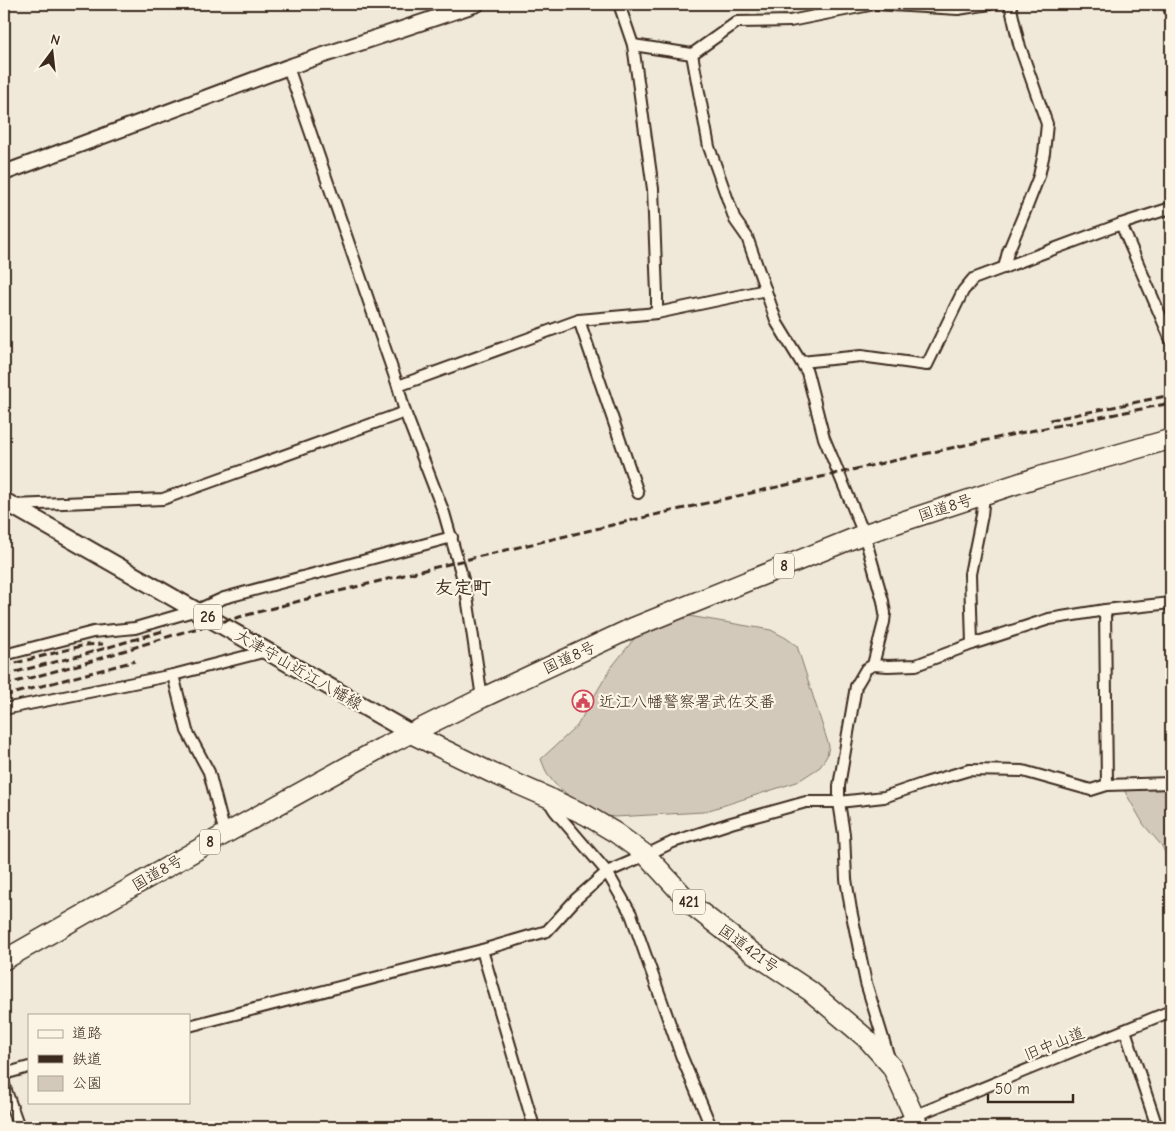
<svg xmlns="http://www.w3.org/2000/svg" width="1175" height="1131" font-family="'Comic Neue','Klee One',sans-serif">
<style>
.green{fill:#d2c9ba;stroke:#867a6c}
.lines{fill:none;stroke-linecap:round;stroke-linejoin:round}
.street-casing{stroke:#3b2a1e;stroke-width:14}
.secondary-casing{stroke:#3b2a1e;stroke-width:18}
.primary-casing{stroke:#3b2a1e;stroke-width:20}
.highway-casing{stroke:#3b2a1e;stroke-width:22}
.street{stroke:#fcf5e5;stroke-width:10}
.secondary{stroke:#fcf5e5;stroke-width:14}
.primary{stroke:#fcf5e5;stroke-width:16}
.highway{stroke:#fcf5e5;stroke-width:19}
.rail{stroke:#3b2a1e;stroke-width:3;stroke-dasharray:8 4;stroke-linecap:butt}
.labels{text-anchor:middle;stroke-width:4.5;stroke-linejoin:round;paint-order:stroke}
.shield{fill:#fcf5e5;stroke:#75675a;stroke-width:1}
.shield-label{font-size:15px;font-weight:bold;fill:#3b2a1e}
.street-label{font-size:16px;fill:#3b2a1e;stroke:#fcf5e5}
.poi-label{font-size:16px;fill:#3b2a1e;stroke:#fcf5e5;text-anchor:start}
.quarter-label{font-size:19px;font-weight:bold;fill:#3b2a1e;stroke:#fcf5e5}
</style>
<rect width="100%" height="100%" fill="#f0e9d9"/>
<filter id="ink" filterUnits="userSpaceOnUse"><feTurbulence type="fractalNoise" baseFrequency=".02" numOctaves="2"/><feDisplacementMap in="SourceGraphic" scale="10" xChannelSelector="R" yChannelSelector="G"/><feConvolveMatrix kernelMatrix="1 2 1 2 8 2 1 2 1" color-interpolation-filters="sRGB"/></filter>
<g filter="url(#ink)">
<g class="green">
<polygon points="689,616 771,630 786,638 797,646 829,746 827,756 820,767 797,782 703,812 615,817 599,815 581,806 555,784 547,774 541,759 577,726 610,669 642,629 666,617"/>
<polygon points="1171,789 1171,866 1162,846 1144,825 1124,790"/>
</g>
<g class="lines">
<g class="street-casing">
<g id="street">
<polyline points="619,4 633,45 653,189 657,294 657,313 579,320 638,493"/>
<polyline points="1168,4 1171,13"/>
<polyline points="633,45 692,54 737,22 790,21 875,4 958,9 990,4"/>
<polyline points="692,54 709,147 735,220 747,237 777,323 807,372 824,438 864,534 883,601 885,613 884,622 873,665"/>
<polyline points="288,67 398,386 405,412 444,513 466,590 482,698"/>
<polyline points="1121,224 1171,340"/>
<polyline points="1004,268 1008,252 1028,204 1039,176 1044,153 1047,124 1019,44 1010,4"/>
<polyline points="657,313 766,290"/>
<polyline points="801,362 861,356 927,365 963,291 973,279 1121,224 1171,208"/>
<polyline points="398,386 579,320"/>
<polyline points="14,505 163,499 405,412"/>
<polyline points="1105,610 1107,785"/>
<polyline points="972,644 970,574 982,515 984,495"/>
<polyline points="4,655 93,632 135,628 197,610 224,598 452,537"/>
<polyline points="4,709 173,675"/>
<polyline points="548,800 555,811 607,872 631,914 681,1055 711,1127"/>
<polyline points="225,834 209,772 187,731 173,675 267,651"/>
<polyline points="482,950 534,1127"/>
<polyline points="189,1026 482,950 547,931 576,899 607,872 646,855 673,842 731,823 806,802 839,802 884,797 925,783 969,770 1023,771 1091,790 1107,785 1171,783"/>
<polyline points="1125,1030 1157,1127"/>
<polyline points="889,1058 866,983 851,910 846,879 844,834 839,802 839,786 856,686 866,669 873,665 888,666 916,665 972,644 1049,619 1105,610 1171,603"/>
<polyline points="4,1074 29,1067"/>
<polyline points="4,1085 19,1127"/>
<polyline points="893,1127 914,1116 1171,1011"/>
</g>
</g>
<g class="secondary-casing">
<polyline id="secondary" points="4,173 288,67 477,4"/>
</g>
<g class="primary-casing">
<polyline id="primary" points="4,501 412,734"/>
</g>
<g class="highway-casing">
<g id="highway">
<polyline points="412,734 492,773 547,797 586,815 616,833 646,855 694,907 753,953 810,991 867,1039 892,1067 919,1127"/>
<polyline points="4,960 225,834 381,748 482,698 632,628 864,534 1038,477 1171,439"/>
</g>
</g>
<use href="#street" class="street"/>
<use href="#secondary" class="secondary"/>
<use href="#primary" class="primary"/>
<use href="#highway" class="highway"/>
<g class="rail">
<polyline points="1050,420 1171,395"/>
<polyline points="4,666 85,645 103,644"/>
<polyline points="4,675 82,655 163,631"/>
<polyline points="4,685 85,663 180,633 303,600 481,556 663,513 856,469 1015,434 1171,403"/>
<polyline points="4,696 135,661"/>
</g>
</g>
</g>
<defs>
<g id="civic-ring" transform="scale(1.125)"><circle r="9.5" fill="#fcf5e5" stroke="#d1495b" stroke-width="1.5"/><path d="M-.6-6.5H3V-4.5H.6V-3L4-1V1h2V6H-6V1h2V-1L-.6-3ZM-1.2 2.5V6h2.4V2.5Z" fill="#d1495b"/></g>
</defs>
<g fill-rule="evenodd">
<use href="#civic-ring" x="583" y="701"/>
</g>
<g class="labels">
<g class="shield">
<rect x="774" y="553.5" width="20" height="25" rx="4"/>
<rect x="194" y="604.5" width="28" height="25" rx="4"/>
<rect x="200" y="829.5" width="20" height="25" rx="4"/>
<rect x="673" y="889.5" width="32" height="25" rx="4"/>
</g>
<g class="shield-label">
<text x="784" y="571">8</text>
<text x="208" y="622">26</text>
<text x="210" y="847">8</text>
<text x="689" y="907">421</text>
</g>
<g class="street-label">
<text transform="translate(945 507) rotate(-18)" y="6">国道8号</text>
<text transform="translate(569 657) rotate(-25)" y="6">国道8号</text>
<text transform="translate(299 669) rotate(30)" y="6">大津守山近江八幡線</text>
<text transform="translate(157 872) rotate(-30)" y="6">国道8号</text>
<text transform="translate(749 948) rotate(36)" y="6">国道421号</text>
<text transform="translate(1054 1043) rotate(-22)" y="6">旧中山道</text>
</g>
<g class="poi-label">
<text x="599" y="707">近江八幡警察署武佐交番</text>
</g>
<g class="quarter-label">
<text x="463" y="594">友定町</text>
</g>
</g>
<rect width="1175" height="1131" fill="none" stroke="#fcf5e5" stroke-width="20"/>
<rect x="10" y="10" width="1155" height="1111" fill="none" stroke="#3b2a1e" stroke-width="2" filter="url(#ink)"/>
<rect x="28" y="1014" width="162" height="90" fill="#fcf5e5" stroke="#afa495"/>
<rect x="38" y="1030" width="25" height="8" fill="#fcf5e5" stroke="#afa495"/>
<text x="72" y="1038" font-size="15" fill="#3b2a1e">道路</text>
<rect x="38" y="1055" width="25" height="8" fill="#3b2a1e" stroke="#afa495"/>
<text x="72" y="1064" font-size="15" fill="#3b2a1e">鉄道</text>
<rect x="38" y="1076" width="25" height="15" fill="#d2c9ba" stroke="#afa495"/>
<text x="72" y="1088" font-size="15" fill="#3b2a1e">公園</text>
<g transform="translate(52 52) rotate(15)" stroke="#fcf5e5" stroke-width="4" paint-order="stroke">
<path d="M0-4L9 19L0 12L-9 19Z" fill="#3b2a1e"/>
<text y="-8" font-size="14" font-weight="bold" text-anchor="middle" fill="#3b2a1e">N</text>
</g>
<path d="M988 1094v8h85v-8" fill="none" stroke="#3b2a1e" stroke-width="2.5"/>
<text x="995" y="1094" font-size="15" fill="#3b2a1e" stroke="#fcf5e5" stroke-width="4" paint-order="stroke">50 m</text>
</svg>
